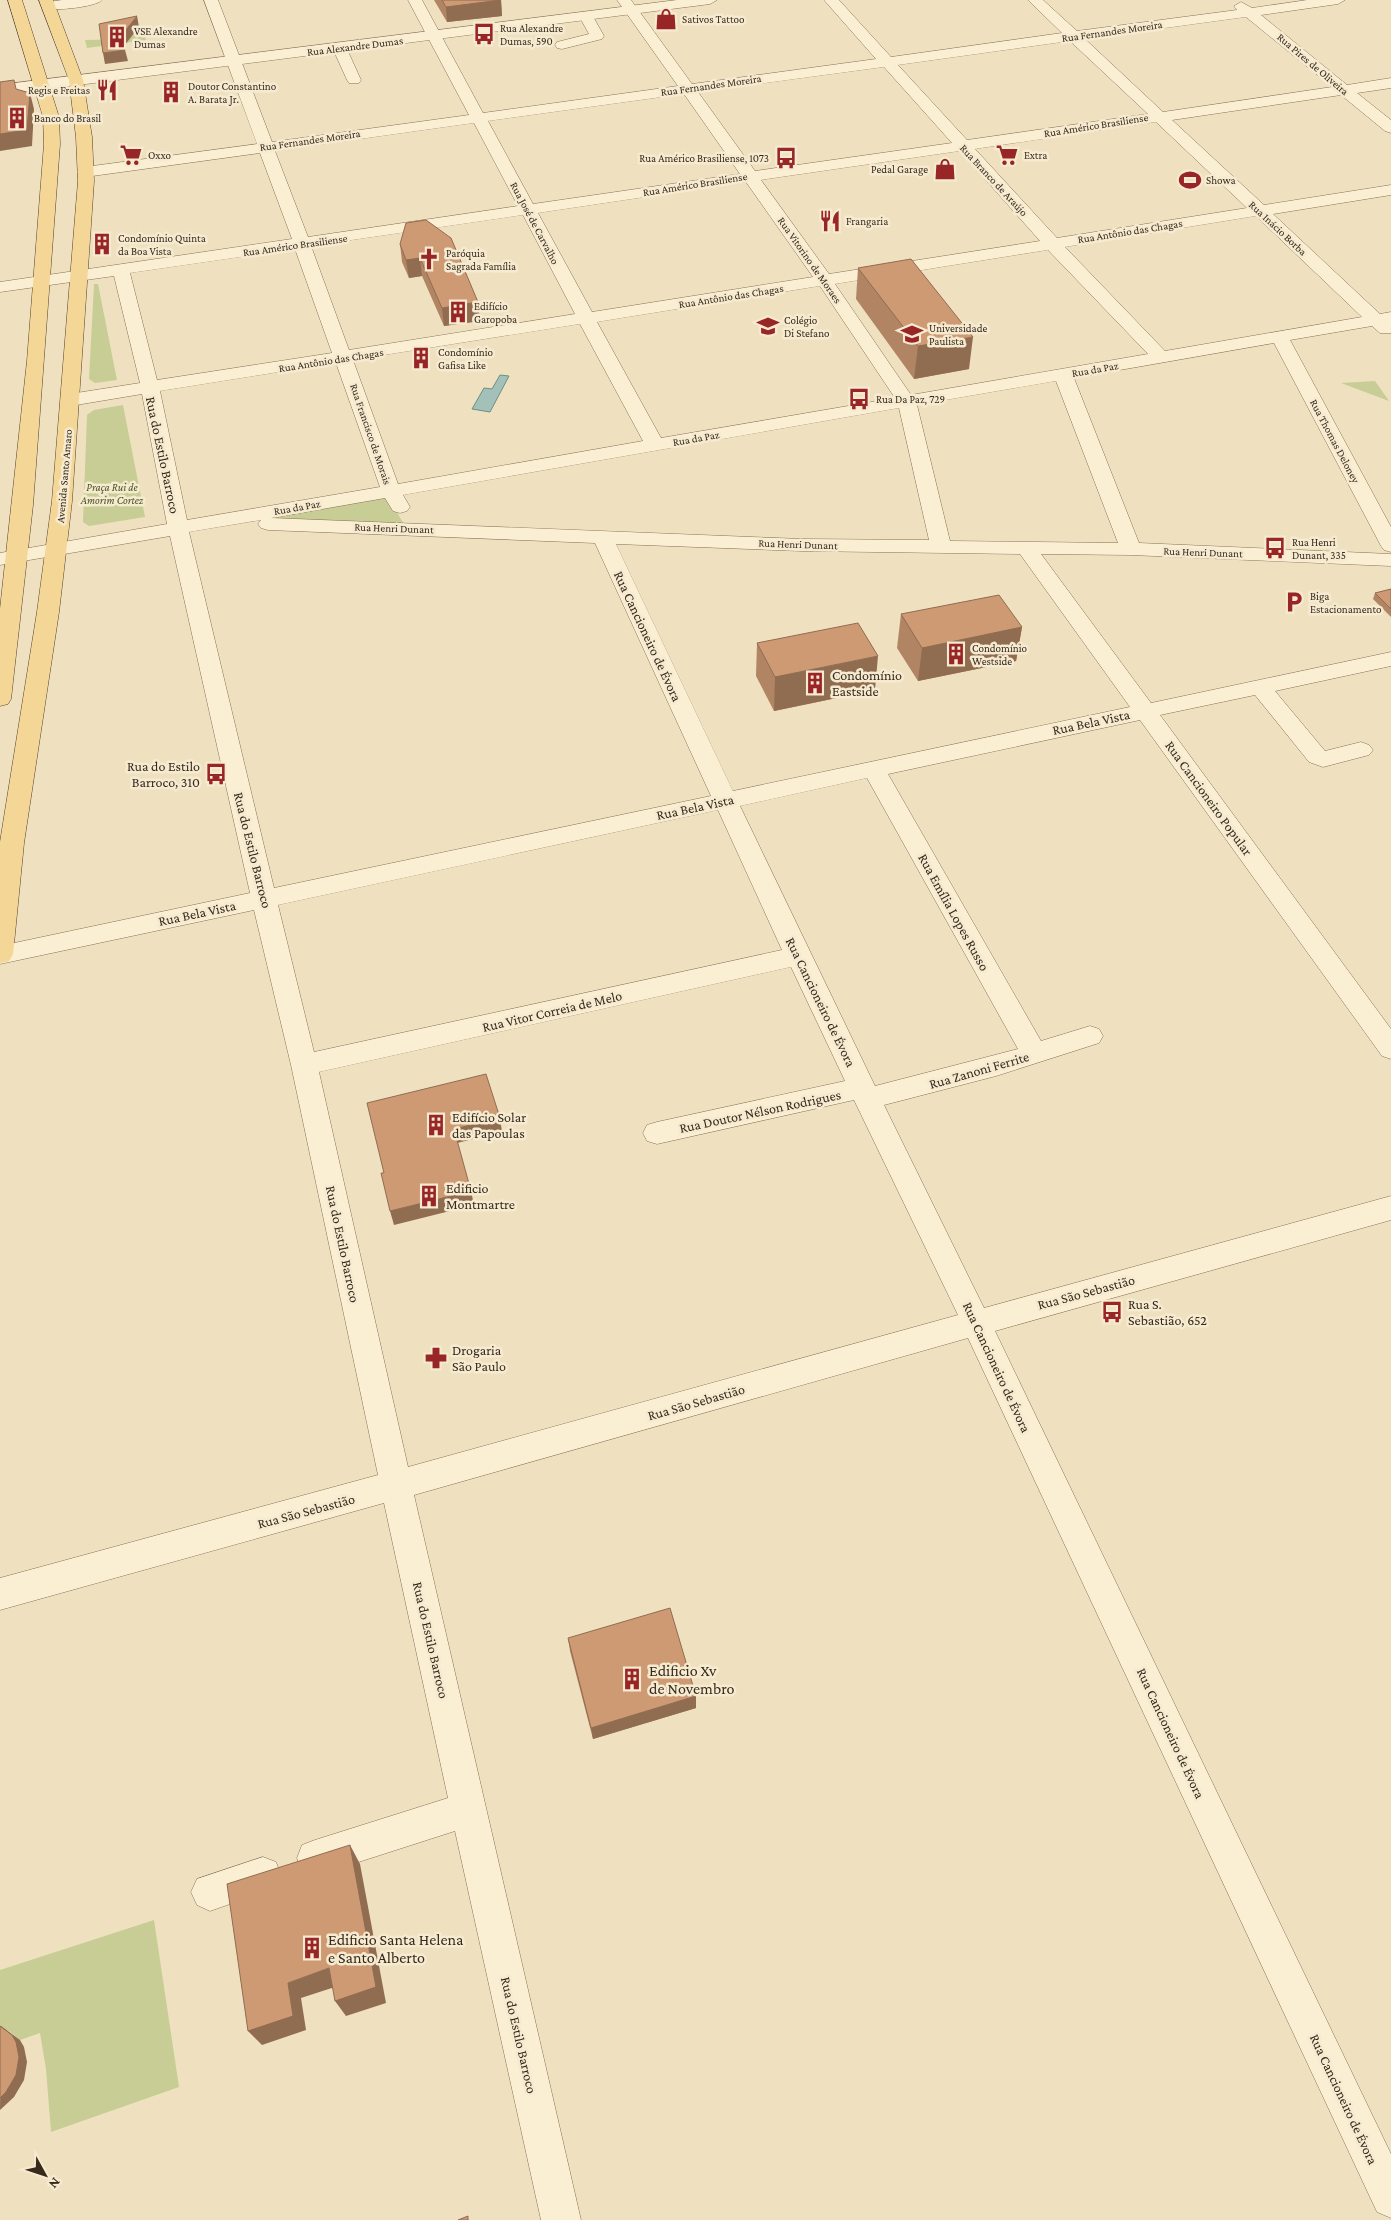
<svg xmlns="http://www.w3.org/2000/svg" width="1391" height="2220" font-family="'Crimson Pro',serif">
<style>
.green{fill:#c7cd94}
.water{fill:#a3c1b8;stroke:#6a8f86}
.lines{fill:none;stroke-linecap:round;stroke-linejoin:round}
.minor-casing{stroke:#887157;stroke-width:1}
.tertiary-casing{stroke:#887157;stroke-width:1}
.primary-casing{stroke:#563f2c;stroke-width:1}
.minor{fill:#faeed3;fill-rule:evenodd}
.tertiary{fill:#faeed3;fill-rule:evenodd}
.primary{fill:#f4d696;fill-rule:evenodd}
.wall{fill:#b18464}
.shaded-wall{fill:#906c51}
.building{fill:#ce9a74;stroke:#906c51}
.labels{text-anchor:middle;stroke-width:5;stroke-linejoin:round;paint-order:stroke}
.far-poi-label{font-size:11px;fill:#37291c;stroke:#f6ebd0;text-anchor:start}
.far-street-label{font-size:11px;fill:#37291c;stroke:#f6ebd0}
.far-park-label{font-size:11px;font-style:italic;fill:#485522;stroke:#f6ebd0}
.street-label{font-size:14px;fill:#37291c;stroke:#f6ebd0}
.poi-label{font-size:14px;fill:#37291c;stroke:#f6ebd0;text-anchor:start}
.near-poi-label{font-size:16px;fill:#37291c;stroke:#f6ebd0;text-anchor:start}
</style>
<rect width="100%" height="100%" fill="#efe1c0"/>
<g class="green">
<polygon points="144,33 146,40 87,48 85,40 129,39 132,35"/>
<polygon points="94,284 98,284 117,380 95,383 89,379"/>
<polygon points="1375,381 1389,401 1341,383"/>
<polygon points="123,405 145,517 89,526 83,522 87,415 94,410"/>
<polygon points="386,494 405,526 249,518"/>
<polygon points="154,1920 179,2087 51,2132 46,2069 40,2033 20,2040 9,2031 0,2029 0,1970"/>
</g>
<polygon class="water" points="500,375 509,376 490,412 472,409 484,388 492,389"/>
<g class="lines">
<g class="minor-casing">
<g id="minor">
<path d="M 62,0 L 102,0 C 97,7 46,13 41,6 L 43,3 Z"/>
<path d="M 204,0 L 218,0 L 272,142 L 469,115 L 408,0 L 422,0 L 483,113 L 678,86 L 617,0 L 631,0 L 692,84 L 876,59 L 824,0 L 839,0 L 891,57 L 1062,33 L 1028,0 L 1043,0 L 1077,31 L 1237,10 L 1234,6 L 1241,2 L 1252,8 L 1307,0 L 1345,0 L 1338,4 L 1261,15 L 1347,85 L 1391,78 L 1391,88 L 1357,93 L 1391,120 L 1391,133 L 1385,131 L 1341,95 L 1172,120 L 1264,205 L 1391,185 L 1391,195 L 1273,214 L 1380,314 L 1391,312 L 1391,333 L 1380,333 L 1372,326 L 1290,340 L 1391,527 L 1391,552 L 1384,550 L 1381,546 L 1274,343 L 1074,378 L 1139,543 L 1391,554 L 1391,566 L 1131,555 L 1041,554 L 1151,703 L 1391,652 L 1391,666 L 1275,691 L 1325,751 L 1361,742 L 1369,745 L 1373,750 L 1369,755 L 1323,767 L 1309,762 L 1255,695 L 1160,715 L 1391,1029 L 1391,1059 L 1382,1056 L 1140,720 L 888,774 L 1041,1041 L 1090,1026 L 1099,1029 L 1103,1036 L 1099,1043 L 996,1076 L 884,1105 L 984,1308 L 1391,1196 L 1391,1220 L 995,1331 L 1391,2154 L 1391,2218 L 1377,2212 L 968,1338 L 414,1495 L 581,2220 L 541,2220 L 455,1831 L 315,1876 L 302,1871 L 297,1858 L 302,1845 L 315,1840 L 448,1798 L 384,1503 L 0,1610 L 0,1578 L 378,1475 L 291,1065 L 254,910 L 0,964 L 0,946 L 250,893 L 170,536 L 0,565 L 0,553 L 167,524 L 142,394 L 70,406 L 63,404 L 61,400 L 63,396 L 70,394 L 140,383 L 114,276 L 0,292 L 0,282 L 292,239 L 260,153 L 85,177 L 77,172 L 85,167 L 257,144 ZM 1246,17 L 1332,87 L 1163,112 L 1085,39 ZM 1070,41 L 1148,114 L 967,140 L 898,65 ZM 884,67 L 952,143 L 755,171 L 698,92 ZM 684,94 L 740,174 L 533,204 L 488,121 ZM 1156,122 L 1247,208 L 1057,238 L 975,149 ZM 474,123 L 518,206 L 308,237 L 275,151 ZM 960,151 L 1040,241 L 829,274 L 761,180 ZM 746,182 L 813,277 L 592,312 L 538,213 ZM 523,215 L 575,314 L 349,350 L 311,246 ZM 1256,216 L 1362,317 L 1165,351 L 1065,247 ZM 295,249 L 332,353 L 157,380 L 130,273 ZM 1048,250 L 1148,354 L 911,395 L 835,284 ZM 820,286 L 895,398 L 661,438 L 597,322 ZM 580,324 L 643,441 L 398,484 L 353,360 ZM 336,363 L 380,487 L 187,520 L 160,391 ZM 1056,381 L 1118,543 L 950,541 L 917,405 ZM 899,408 L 929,540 L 802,539 L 271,518 L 385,498 L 393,511 L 400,513 L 407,511 L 410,507 L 403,495 ZM 261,520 L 258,524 L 261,528 L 268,530 L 595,543 L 711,796 L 274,888 L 189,532 ZM 616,544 L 802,551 L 1020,554 L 1130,707 L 733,791 ZM 867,778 L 1018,1049 L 875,1086 L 740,806 ZM 718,810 L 782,950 L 314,1052 L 278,905 ZM 791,967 L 845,1081 L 657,1122 L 647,1125 L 643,1133 L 647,1141 L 657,1144 L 854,1100 L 958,1315 L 408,1467 L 319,1072 Z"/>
<polygon points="586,12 591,13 604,36 602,39 562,49 557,48 555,45 557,42 589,34 579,16"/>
<polygon points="339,43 346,47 361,80 359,83 349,83 347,80 332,47"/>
<polygon points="263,1857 276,1862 281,1875 276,1888 210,1911 197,1905 191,1892 197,1879"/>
</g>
</g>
<g class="tertiary-casing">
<polygon id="tertiary" points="677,0 717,0 710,4 0,95 0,85"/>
</g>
<g class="primary-casing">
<g id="primary">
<polygon points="8,0 22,0 59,117 60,144 33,505 11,699 8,704 0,706 0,609 27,361 44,144 43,117"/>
<polygon points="39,0 53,0 83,80 92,137 94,181 72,501 59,612 24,843 13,954 9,961 0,963 0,842 37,612 52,501 78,181 76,137 69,80"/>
</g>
</g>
<use href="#minor" class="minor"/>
<use href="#tertiary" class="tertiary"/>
<use href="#primary" class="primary"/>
</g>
<g class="wall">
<polygon points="434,0 501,0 502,16 447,22"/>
<polygon points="451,238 480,321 444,326 422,276 409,278 402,262 400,244"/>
<polygon points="858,268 969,369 914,379 856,299"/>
<polygon points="1391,589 1391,617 1373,599 1375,593"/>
<polygon points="901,614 1022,627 1016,661 918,681 897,648"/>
<polygon points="757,643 875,690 774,711 756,676"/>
<polygon points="568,1638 696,1696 696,1708 593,1739 570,1651"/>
</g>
<g class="shaded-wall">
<polygon points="501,0 502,16 447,22 446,7"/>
<polygon points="137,16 139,27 124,46 121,36"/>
<polygon points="125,50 128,61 105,64 103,53"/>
<polygon points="30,93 34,109 32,146 0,151 0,134"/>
<polygon points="420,258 422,276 409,278 406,260"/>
<polygon points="478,302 480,321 444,326 442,308"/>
<polygon points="973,337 969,369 914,379 918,346"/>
<polygon points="1022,627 1016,661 918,681 922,648"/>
<polygon points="878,656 875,690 774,711 775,677"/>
<polygon points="500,1118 502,1132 457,1143 454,1129"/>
<polygon points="471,1191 474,1205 394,1225 390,1211"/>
<polygon points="696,1696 696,1708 593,1739 591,1728"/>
<polygon points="350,1845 360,1864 386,2003 346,2016 335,2001"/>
<polygon points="329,1968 341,1985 301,1998 306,2030 262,2045 248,2031 288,1983"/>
<polygon points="1,2026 20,2040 24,2047 27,2062 24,2080 14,2097 0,2110"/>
</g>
<g class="building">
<polygon points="442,0 501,0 446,7"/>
<polygon points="137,16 121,36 125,50 103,53 99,24"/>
<polygon points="14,80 16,89 30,93 27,130 0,134 0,82"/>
<polygon points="426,220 451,238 478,302 442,308 420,258 406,260 400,244 406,223"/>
<polygon points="911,259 973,337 918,346 858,268"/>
<polygon points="1391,589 1391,609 1375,593"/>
<polygon points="999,595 1022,627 922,648 901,614"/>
<polygon points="858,623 878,656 775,677 757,643"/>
<polygon points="486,1074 500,1118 454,1129 471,1191 390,1211 381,1173 384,1173 367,1103"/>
<polygon points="670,1608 696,1696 591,1728 568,1638"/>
<polygon points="350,1845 376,1987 335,2001 329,1968 288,1983 293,2016 248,2031 227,1884"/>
<polygon points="0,2026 12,2035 16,2042 19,2057 16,2075 6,2092 0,2098"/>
<polygon points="468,2216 468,2220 458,2220"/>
</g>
<defs>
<g id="shop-bare" transform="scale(1.725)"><path d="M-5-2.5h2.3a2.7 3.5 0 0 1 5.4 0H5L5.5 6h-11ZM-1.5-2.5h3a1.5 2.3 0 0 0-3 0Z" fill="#992627" stroke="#f6ebd0" stroke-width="2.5" paint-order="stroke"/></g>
<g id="bus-bare" transform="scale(1.725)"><path d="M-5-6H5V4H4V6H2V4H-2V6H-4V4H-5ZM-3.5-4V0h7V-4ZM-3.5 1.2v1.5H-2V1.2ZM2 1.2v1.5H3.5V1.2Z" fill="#992627" stroke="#f6ebd0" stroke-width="2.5" paint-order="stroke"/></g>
<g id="building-bare" transform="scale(1.725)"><path d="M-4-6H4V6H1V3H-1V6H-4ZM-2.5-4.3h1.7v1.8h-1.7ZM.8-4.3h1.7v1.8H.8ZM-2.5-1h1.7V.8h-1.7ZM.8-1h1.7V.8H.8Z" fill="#992627" stroke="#f6ebd0" stroke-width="2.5" paint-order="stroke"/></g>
<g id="restaurant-bare" transform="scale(1.725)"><path d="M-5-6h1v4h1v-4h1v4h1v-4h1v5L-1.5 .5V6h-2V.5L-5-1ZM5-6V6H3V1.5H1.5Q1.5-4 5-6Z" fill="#992627" stroke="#f6ebd0" stroke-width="2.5" paint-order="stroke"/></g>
<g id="supermarket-bare" transform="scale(1.725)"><path d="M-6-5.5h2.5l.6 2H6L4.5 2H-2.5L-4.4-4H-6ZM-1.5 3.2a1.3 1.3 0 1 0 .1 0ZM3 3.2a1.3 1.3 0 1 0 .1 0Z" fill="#992627" stroke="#f6ebd0" stroke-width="2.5" paint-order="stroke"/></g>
<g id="stadium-bare" transform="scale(1.725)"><path d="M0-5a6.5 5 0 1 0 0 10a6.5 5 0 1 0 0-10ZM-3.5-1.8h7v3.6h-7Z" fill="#992627" stroke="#f6ebd0" stroke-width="2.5" paint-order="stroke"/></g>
<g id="church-bare" transform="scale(1.725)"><path d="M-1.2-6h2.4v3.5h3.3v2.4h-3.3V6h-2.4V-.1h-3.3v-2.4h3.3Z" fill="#992627" stroke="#f6ebd0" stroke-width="2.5" paint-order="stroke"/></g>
<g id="school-bare" transform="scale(1.725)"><path d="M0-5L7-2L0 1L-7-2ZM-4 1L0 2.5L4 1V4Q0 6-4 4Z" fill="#992627" stroke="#f6ebd0" stroke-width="2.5" paint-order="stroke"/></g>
<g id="university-bare" transform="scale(1.725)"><path d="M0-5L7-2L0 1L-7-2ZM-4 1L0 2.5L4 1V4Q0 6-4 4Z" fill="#992627" stroke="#f6ebd0" stroke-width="2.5" paint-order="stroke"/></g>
<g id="parking-bare" transform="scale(1.725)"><path d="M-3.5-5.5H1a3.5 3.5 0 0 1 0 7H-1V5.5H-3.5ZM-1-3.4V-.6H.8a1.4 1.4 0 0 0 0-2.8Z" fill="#992627" stroke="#f6ebd0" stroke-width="2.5" paint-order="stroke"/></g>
<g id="pharmacy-bare" transform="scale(1.725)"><path d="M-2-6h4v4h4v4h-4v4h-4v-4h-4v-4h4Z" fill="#992627" stroke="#f6ebd0" stroke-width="2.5" paint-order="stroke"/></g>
</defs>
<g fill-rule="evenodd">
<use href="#shop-bare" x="666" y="19"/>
<use href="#bus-bare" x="484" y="34"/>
<use href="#building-bare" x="117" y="37"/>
<use href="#restaurant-bare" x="107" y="90"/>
<use href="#building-bare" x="171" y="92"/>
<use href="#building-bare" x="17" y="118"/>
<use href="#supermarket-bare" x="131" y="155"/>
<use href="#supermarket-bare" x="1007" y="155"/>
<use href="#bus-bare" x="786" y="158"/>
<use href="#shop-bare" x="945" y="169"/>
<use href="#stadium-bare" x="1190" y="180"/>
<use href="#restaurant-bare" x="830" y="221"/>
<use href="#building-bare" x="102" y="244"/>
<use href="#church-bare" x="429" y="259"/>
<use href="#building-bare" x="458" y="312"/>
<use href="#school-bare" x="768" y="326"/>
<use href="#university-bare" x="912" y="334"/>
<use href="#building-bare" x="421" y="358"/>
<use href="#bus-bare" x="859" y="399"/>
<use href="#bus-bare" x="1275" y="548"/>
<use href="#parking-bare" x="1294" y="602"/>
<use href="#building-bare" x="956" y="654"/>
<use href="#building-bare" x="815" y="683"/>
<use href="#bus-bare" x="216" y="774"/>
<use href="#building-bare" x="436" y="1125"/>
<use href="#building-bare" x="429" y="1196"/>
<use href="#bus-bare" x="1112" y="1312"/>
<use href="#pharmacy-bare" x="436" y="1358"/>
<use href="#building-bare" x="632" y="1679"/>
<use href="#building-bare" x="312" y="1948"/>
</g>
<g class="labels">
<g class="far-poi-label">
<text x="682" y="23">Sativos Tattoo</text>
<text x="500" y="32">Rua Alexandre<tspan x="500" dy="13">Dumas, 590</tspan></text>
<text x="134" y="35">VSE Alexandre<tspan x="134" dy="13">Dumas</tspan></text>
<text x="188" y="90">Doutor Constantino<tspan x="188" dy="13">A. Barata Jr.</tspan></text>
<text x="90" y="94" text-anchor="end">Regis e Freitas</text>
<text x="34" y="122">Banco do Brasil</text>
<text x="148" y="159">Oxxo</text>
<text x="1024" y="159">Extra</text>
<text x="769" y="162" text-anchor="end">Rua Américo Brasiliense, 1073</text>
<text x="928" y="173" text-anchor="end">Pedal Garage</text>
<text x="1206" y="184">Showa</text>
<text x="846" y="225">Frangaria</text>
<text x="118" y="242">Condomínio Quinta<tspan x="118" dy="13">da Boa Vista</tspan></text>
<text x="446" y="257">Paróquia<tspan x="446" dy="13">Sagrada Família</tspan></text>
<text x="474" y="310">Edifício<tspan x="474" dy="13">Garopoba</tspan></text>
<text x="784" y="324">Colégio<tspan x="784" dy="13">Di Stefano</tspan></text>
<text x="929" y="332">Universidade<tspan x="929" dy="13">Paulista</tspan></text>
<text x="438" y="356">Condomínio<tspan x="438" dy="13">Gafisa Like</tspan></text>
<text x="876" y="403">Rua Da Paz, 729</text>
<text x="1292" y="546">Rua Henri<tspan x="1292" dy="13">Dunant, 335</tspan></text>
<text x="1310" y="600">Biga<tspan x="1310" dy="13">Estacionamento</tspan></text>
<text x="972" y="652">Condomínio<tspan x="972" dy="13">Westside</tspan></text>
</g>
<g class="far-street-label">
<text transform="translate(1112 31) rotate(-8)" y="4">Rua Fernandes Moreira</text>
<text transform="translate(355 46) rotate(-7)" y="4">Rua Alexandre Dumas</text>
<text transform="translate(1313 64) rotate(40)" y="4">Rua Pires de Oliveira</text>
<text transform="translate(711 85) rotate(-8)" y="4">Rua Fernandes Moreira</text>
<text transform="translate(1096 125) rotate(-9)" y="4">Rua Américo Brasiliense</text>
<text transform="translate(310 140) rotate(-8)" y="4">Rua Fernandes Moreira</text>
<text transform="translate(994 180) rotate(47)" y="4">Rua Branco de Araújo</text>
<text transform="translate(695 184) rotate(-9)" y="4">Rua Américo Brasiliense</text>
<text transform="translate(535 223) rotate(62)" y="4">Rua José de Carvalho</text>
<text transform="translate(1278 228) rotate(43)" y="4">Rua Inácio Borba</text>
<text transform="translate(1130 231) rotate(-9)" y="4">Rua Antônio das Chagas</text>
<text transform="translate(295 245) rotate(-8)" y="4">Rua Américo Brasiliense</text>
<text transform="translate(810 260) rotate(55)" y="4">Rua Vitorino de Moraes</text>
<text transform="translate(731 296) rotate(-9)" y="4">Rua Antônio das Chagas</text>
<text transform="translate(331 360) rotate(-9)" y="4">Rua Antônio das Chagas</text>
<text transform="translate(1095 369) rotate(-10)" y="4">Rua da Paz</text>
<text transform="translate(371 434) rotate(71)" y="4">Rua Francisco de Morais</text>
<text transform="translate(696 438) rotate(-10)" y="4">Rua da Paz</text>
<text transform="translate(1335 441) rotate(62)" y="4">Rua Thomas Deloney</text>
<text transform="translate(64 476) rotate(-85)" y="4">Avenida Santo Amaro</text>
<text transform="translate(297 507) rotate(-10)" y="4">Rua da Paz</text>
<text transform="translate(394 528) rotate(2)" y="4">Rua Henri Dunant</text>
<text transform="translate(798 544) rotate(2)" y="4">Rua Henri Dunant</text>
<text transform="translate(1203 552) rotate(2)" y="4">Rua Henri Dunant</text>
</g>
<g class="far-park-label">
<text x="112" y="491">Praça Rui de<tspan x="112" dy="13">Amorim Cortez</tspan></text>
</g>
<g class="street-label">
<text transform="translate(163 455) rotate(78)" y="5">Rua do Estilo Barroco</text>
<text transform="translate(648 636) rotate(65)" y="5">Rua Cancioneiro de Évora</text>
<text transform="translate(1091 722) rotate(-12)" y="5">Rua Bela Vista</text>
<text transform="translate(1209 798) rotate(54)" y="5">Rua Cancioneiro Popular</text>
<text transform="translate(695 807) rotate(-12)" y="5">Rua Bela Vista</text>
<text transform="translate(253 850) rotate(76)" y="5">Rua do Estilo Barroco</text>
<text transform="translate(954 912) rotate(61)" y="5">Rua Emília Lopes Russo</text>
<text transform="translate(197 913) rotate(-12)" y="5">Rua Bela Vista</text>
<text transform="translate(821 1002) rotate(64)" y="5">Rua Cancioneiro de Évora</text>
<text transform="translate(552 1011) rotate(-13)" y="5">Rua Vitor Correia de Melo</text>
<text transform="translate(979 1070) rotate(-16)" y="5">Rua Zanoni Ferrite</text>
<text transform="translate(760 1111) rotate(-12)" y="5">Rua Doutor Nélson Rodrigues</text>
<text transform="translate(343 1244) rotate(78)" y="5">Rua do Estilo Barroco</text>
<text transform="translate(1086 1292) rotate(-15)" y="5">Rua São Sebastião</text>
<text transform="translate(997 1367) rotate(65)" y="5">Rua Cancioneiro de Évora</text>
<text transform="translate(696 1402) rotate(-16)" y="5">Rua São Sebastião</text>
<text transform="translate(306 1511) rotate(-15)" y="5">Rua São Sebastião</text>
<text transform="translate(431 1640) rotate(77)" y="5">Rua do Estilo Barroco</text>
<text transform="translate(1171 1733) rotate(65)" y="5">Rua Cancioneiro de Évora</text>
<text transform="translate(519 2035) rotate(77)" y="5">Rua do Estilo Barroco</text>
<text transform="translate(1344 2099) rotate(65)" y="5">Rua Cancioneiro de Évora</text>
</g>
<g class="poi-label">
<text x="832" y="680">Condomínio<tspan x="832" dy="16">Eastside</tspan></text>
<text x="200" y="771" text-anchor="end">Rua do Estilo<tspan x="200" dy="16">Barroco, 310</tspan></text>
<text x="452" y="1122">Edifício Solar<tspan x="452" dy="16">das Papoulas</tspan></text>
<text x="446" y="1193">Edificio<tspan x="446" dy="16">Montmartre</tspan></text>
<text x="1128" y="1309">Rua S.<tspan x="1128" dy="16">Sebastião, 652</tspan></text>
<text x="452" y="1355">Drogaria<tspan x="452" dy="16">São Paulo</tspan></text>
</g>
<g class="near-poi-label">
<text x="649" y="1676">Edificio Xv<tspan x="649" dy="18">de Novembro</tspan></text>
<text x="328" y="1945">Edificio Santa Helena<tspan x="328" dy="18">e Santo Alberto</tspan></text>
</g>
</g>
<g transform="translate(45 2175) rotate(130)" stroke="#f6ebd0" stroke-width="4" paint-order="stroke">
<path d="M0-4L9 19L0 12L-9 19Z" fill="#37291c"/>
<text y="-8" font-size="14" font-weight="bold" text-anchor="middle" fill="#37291c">N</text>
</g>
</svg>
